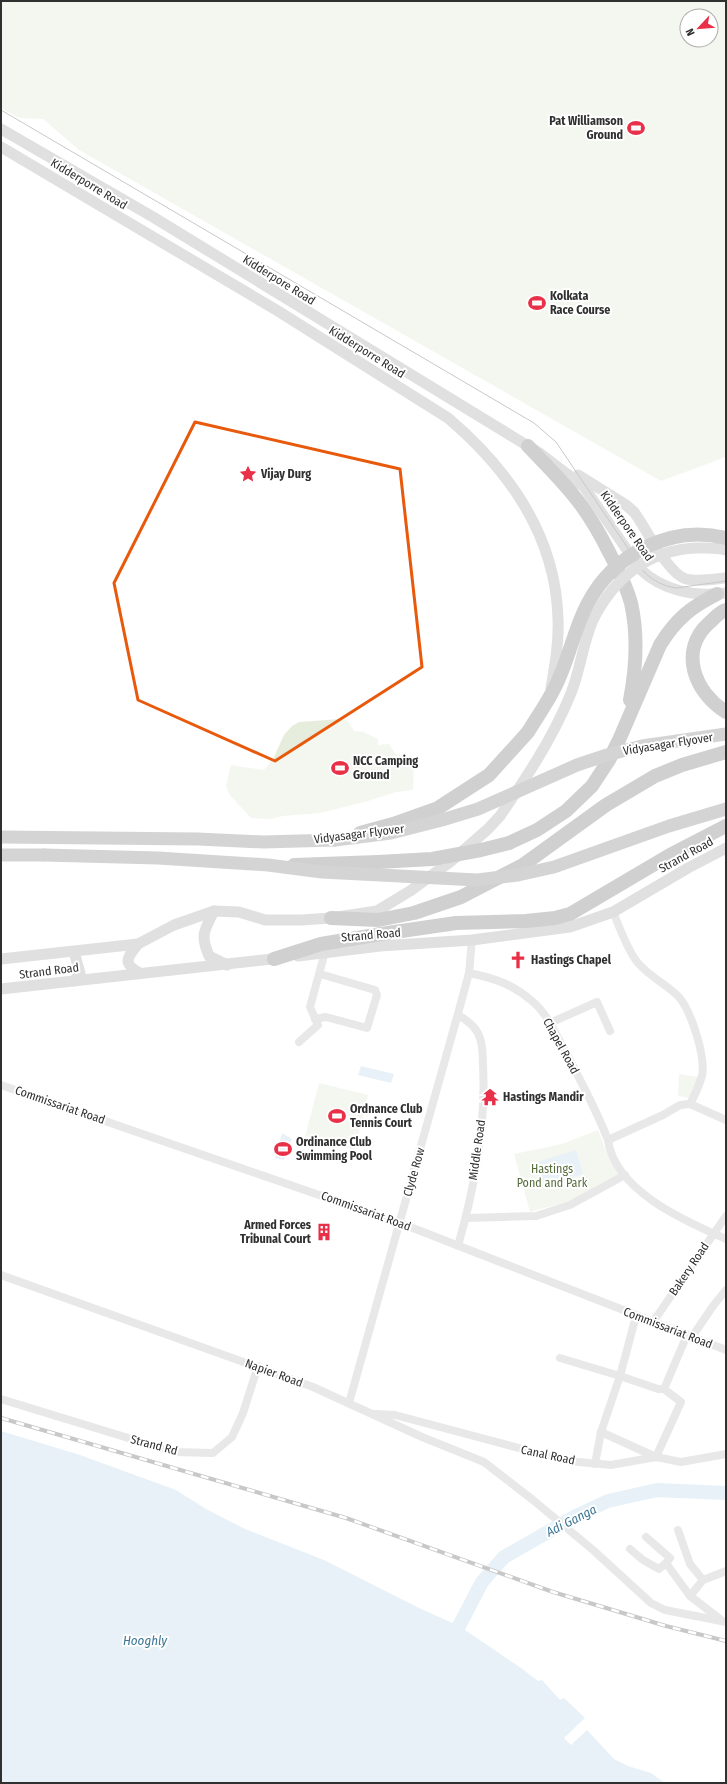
<svg xmlns="http://www.w3.org/2000/svg" width="727" height="1784" font-family="'Fira Sans Condensed',sans-serif">
<style>
.green{fill:#e7eddd;fill-rule:evenodd}
.water{fill:#c9e1ed}
.lines{fill:none;stroke-linecap:round;stroke-linejoin:round}
.river{stroke:#c9e1ed;stroke-width:14}
.minor{stroke:#cdcdcd;stroke-width:8}
.secondary{stroke:#bababa;stroke-width:11}
.trunk{stroke:#a0a0a0;stroke-width:13}
.motorway{stroke:#979797;stroke-width:14}
.tram{stroke:#858585;stroke-width:1}
.rail-casing{stroke:#858585;stroke-width:4}
.rail{stroke:#fff;stroke-width:2.5;stroke-dasharray:8;stroke-linecap:butt}
.secondary-bridge{stroke:#bababa;stroke-width:11}
.trunk-bridge{stroke:#a0a0a0;stroke-width:13}
.motorway-bridge{stroke:#979797;stroke-width:14}
.marked{fill:none;stroke:#e8590c;stroke-width:3;stroke-linejoin:round}
.labels{text-anchor:middle;stroke-width:4;stroke-linejoin:round;paint-order:stroke}
.poi-label{font-size:12px;font-weight:bold;fill:#303030;stroke:#fff;text-anchor:start}
.street-label{font-size:12px;fill:#303030;stroke:#fff}
.park-label{font-size:12px;fill:#556c3c;stroke:#fff}
.water-label{font-size:13px;font-style:italic;fill:#3c7694;stroke:#fff}
</style>
<rect width="100%" height="100%" fill="#fff"/>
<g class="green">
<path d="M 1,1 L 726,1 L 726,457 L 661,481 L 79,150 L 43,119 L 19,118 L 1,108 ZM 687,16 L 711,16 L 711,40 L 687,40 Z"/>
<polygon points="340,719 348,721 354,731 364,732 378,739 378,745 389,744 395,753 414,766 413,790 396,792 368,801 320,813 283,816 271,819 251,818 229,794 226,786 231,765 264,770 274,757 284,735 292,726 299,722"/>
<polygon points="679,1074 699,1077 690,1098 678,1096"/>
<polygon points="319,1083 368,1095 355,1150 305,1137"/>
<polygon points="598,1130 606,1151 619,1176 570,1201 530,1212 514,1154 562,1144"/>
</g>
<g class="water">
<polygon points="361,1066 394,1074 391,1083 358,1075"/>
<polygon points="282,1133 292,1139 284,1160 275,1158"/>
<polygon points="576,1150 583,1174 543,1187 534,1163"/>
<polygon points="1,1431 80,1455 176,1490 206,1509 245,1529 324,1560 419,1608 459,1626 521,1668 538,1681 542,1680 560,1700 564,1698 585,1718 564,1738 571,1745 587,1730 614,1759 628,1766 651,1773 665,1783 1,1783"/>
</g>
<g class="lines">
<polyline class="river" points="459,1626 482,1582 504,1557 576,1516 608,1501 657,1490 726,1493"/>
<g class="minor">
<path d="M 613,912 C 620,928 627,950 638,963 C 650,977 666,984 678,996 C 691,1010 706,1057 702,1076 C 699,1086 695,1095 690,1104 L 726,1120"/>
<path d="M 469,973 C 494,978 512,984 532,1001 C 547,1013 555,1033 564,1049 C 580,1079 596,1109 608,1140 L 663,1115 L 680,1105 L 690,1104"/>
<path d="M 458,1015 C 467,1020 477,1028 480,1038 C 483,1047 483,1057 483,1066 C 486,1124 474,1190 458,1246"/>
<polyline points="315,1019 326,1017 367,1028 377,995 375,990 320,974"/>
<polyline points="550,1023 597,1002 610,1031"/>
<polyline points="299,1042 318,1025 310,1007 325,952"/>
<polyline points="1,1085 400,1223 726,1350"/>
<path d="M 608,1140 C 615,1191 685,1221 726,1239"/>
<polyline points="466,1218 536,1216 570,1205 625,1175"/>
<polyline points="1,1275 313,1387 422,1437 484,1462 533,1500 593,1550 651,1603 665,1610 726,1622"/>
<polyline points="653,1322 726,1216"/>
<polyline points="692,1337 713,1306 726,1290"/>
<polyline points="560,1358 620,1376 601,1432"/>
<polyline points="664,1389 687,1335"/>
<polyline points="1,1399 174,1452 213,1453 232,1437 243,1413 258,1366"/>
<polyline points="349,1403 459,1010 469,973 472,940"/>
<polyline points="375,1414 395,1415 568,1461 611,1465 656,1457 681,1462 726,1454"/>
<polyline points="595,1464 601,1432 656,1457 681,1402 664,1389 658,1389 620,1376 636,1316"/>
<polyline points="678,1530 690,1564 703,1580"/>
<polyline points="646,1537 670,1558 666,1563"/>
<polyline points="630,1549 643,1560 659,1569 666,1563 690,1596 720,1619"/>
<polyline points="690,1596 703,1580 726,1571"/>
</g>
<g class="secondary">
<path d="M 1,129 L 153,217 L 541,454 L 584,487 L 640,569 C 663,591 695,597 726,593"/>
<path d="M 1,147 L 278,311 L 448,418 C 509,470 556,537 558,619 C 559,642 555,665 551,688"/>
<path d="M 578,475 L 626,505 L 634,512 C 646,528 668,574 686,579 C 699,582 713,579 726,578"/>
<path d="M 214,911 C 204,931 200,935 209,956 L 227,965"/>
<path d="M 138,944 C 128,957 121,963 140,973"/>
<polyline points="298,956 380,946 472,940 570,927 613,912 688,868 726,848"/>
<polyline points="1,959 138,944 174,925 214,911 239,912 265,920 301,920 331,918 377,911 410,891 450,862 488,829 500,816"/>
<polyline points="74,981 80,973 74,952"/>
<polyline points="1,989 281,958"/>
</g>
<g class="trunk">
<polyline points="1,837 198,839 263,842 335,840"/>
<polyline points="1,855 44,855"/>
</g>
<g class="motorway">
<path d="M 528,446 C 546,465 566,484 581,505 C 592,520 601,536 609,552 C 618,569 626,585 631,603 C 638,634 636,669 630,700"/>
<polyline points="360,833 393,824 438,808 489,775 528,732"/>
<path d="M 509,843 L 537,830 L 566,811 L 592,786 L 609,760 L 619,740 L 660,645 C 676,619 691,607 717,594"/>
<polyline points="294,865 378,862"/>
<polyline points="331,918 378,920 414,913 461,897 523,865 606,805 655,776 682,765 726,752"/>
<polyline points="274,959 321,944 381,934 456,923 526,921 555,918 570,914 670,855 726,826"/>
</g>
<path class="tram" d="M 1,110 L 534,423 L 556,442 L 644,572 C 654,581 663,586 676,588 L 726,581"/>
<g class="rail-casing">
<polyline id="rail" points="1,1418 346,1518 553,1592 666,1626 726,1641"/>
</g>
<use href="#rail" class="rail"/>
<path class="secondary-bridge" d="M 500,816 C 526,778 551,741 569,698 C 580,674 582,645 593,620 C 614,578 648,550 696,548 C 706,548 716,547 726,550"/>
<g class="trunk-bridge">
<polyline points="335,840 391,833 442,820 478,809 577,765 607,755 642,746 726,734"/>
<polyline points="44,855 158,858 268,865 322,872 477,880 518,875 554,867 669,826 726,809"/>
</g>
<g class="motorway-bridge">
<path d="M 726,610 C 719,612 714,619 709,623 C 678,651 695,693 726,712"/>
<path d="M 528,732 C 537,717 548,702 556,685 C 569,659 574,629 588,603 C 614,554 671,524 726,538"/>
<polyline points="378,862 432,859 481,850 509,843"/>
</g>
</g>
<path d="M0 0H727V1784H0ZM 195,422 L 400,469 L 422,667 L 275,761 L 138,700 L 114,583 Z" fill="#fff" fill-opacity=".55" fill-rule="evenodd"/>
<path class="marked" d="M 195,422 L 400,469 L 422,667 L 275,761 L 138,700 L 114,583 Z"/>
<defs>
<g id="stadium-bare" transform="scale(1.38)"><path d="M0-5a6.5 5 0 1 0 0 10a6.5 5 0 1 0 0-10ZM-3.5-1.8h7v3.6h-7Z" fill="#e83048" stroke="#fff" stroke-width="2.5" paint-order="stroke"/></g>
<g id="sight-bare" transform="scale(1.38)"><path d="M0-6L1.8-2.2L6-1.7L2.9 1.2L3.7 5.4L0 3.3L-3.7 5.4L-2.9 1.2L-6-1.7L-1.8-2.2Z" fill="#e83048" stroke="#fff" stroke-width="2.5" paint-order="stroke"/></g>
<g id="church-bare" transform="scale(1.38)"><path d="M-1.2-6h2.4v3.5h3.3v2.4h-3.3V6h-2.4V-.1h-3.3v-2.4h3.3Z" fill="#e83048" stroke="#fff" stroke-width="2.5" paint-order="stroke"/></g>
<g id="temple-bare" transform="scale(1.38)"><path d="M0-6L5-2H3V0L6.5 2.5H4V6H1.5V3h-3V6H-4V2.5H-6.5L-3 0V-2H-5Z" fill="#e83048" stroke="#fff" stroke-width="2.5" paint-order="stroke"/></g>
<g id="building-bare" transform="scale(1.38)"><path d="M-4-6H4V6H1V3H-1V6H-4ZM-2.5-4.3h1.7v1.8h-1.7ZM.8-4.3h1.7v1.8H.8ZM-2.5-1h1.7V.8h-1.7ZM.8-1h1.7V.8H.8Z" fill="#e83048" stroke="#fff" stroke-width="2.5" paint-order="stroke"/></g>
</defs>
<g fill-rule="evenodd">
<use href="#stadium-bare" x="636" y="128"/>
<use href="#stadium-bare" x="537" y="303"/>
<use href="#sight-bare" x="248" y="474"/>
<use href="#stadium-bare" x="340" y="768"/>
<use href="#church-bare" x="518" y="960"/>
<use href="#temple-bare" x="490" y="1097"/>
<use href="#stadium-bare" x="337" y="1116"/>
<use href="#stadium-bare" x="283" y="1149"/>
<use href="#building-bare" x="324" y="1232"/>
</g>
<g class="labels">
<g class="poi-label">
<text x="623" y="125" text-anchor="end">Pat Williamson<tspan x="623" dy="14">Ground</tspan></text>
<text x="550" y="300">Kolkata<tspan x="550" dy="14">Race Course</tspan></text>
<text x="261" y="478">Vijay Durg</text>
<text x="353" y="765">NCC Camping<tspan x="353" dy="14">Ground</tspan></text>
<text x="531" y="964">Hastings Chapel</text>
<text x="503" y="1101">Hastings Mandir</text>
<text x="350" y="1113">Ordnance Club<tspan x="350" dy="14">Tennis Court</tspan></text>
<text x="296" y="1146">Ordinance Club<tspan x="296" dy="14">Swimming Pool</tspan></text>
<text x="311" y="1229" text-anchor="end">Armed Forces<tspan x="311" dy="14">Tribunal Court</tspan></text>
</g>
<g class="street-label">
<text transform="translate(89 184) rotate(31)" y="4">Kidderporre Road</text>
<text transform="translate(279 280) rotate(32)" y="4">Kidderpore Road</text>
<text transform="translate(367 352) rotate(32)" y="4">Kidderporre Road</text>
<text transform="translate(627 526) rotate(55)" y="4">Kidderpore Road</text>
<text transform="translate(668 744) rotate(-9)" y="4">Vidyasagar Flyover</text>
<text transform="translate(359 834) rotate(-7)" y="4">Vidyasagar Flyover</text>
<text transform="translate(686 855) rotate(-29)" y="4">Strand Road</text>
<text transform="translate(371 935) rotate(-5)" y="4">Strand Road</text>
<text transform="translate(49 971) rotate(-7)" y="4">Strand Road</text>
<text transform="translate(561 1046) rotate(61)" y="4">Chapel Road</text>
<text transform="translate(60 1105) rotate(19)" y="4">Commissariat Road</text>
<text transform="translate(477 1150) rotate(-82)" y="4">Middle Road</text>
<text transform="translate(414 1172) rotate(-74)" y="4">Clyde Row</text>
<text transform="translate(366 1211) rotate(20)" y="4">Commissariat Road</text>
<text transform="translate(689 1269) rotate(-56)" y="4">Bakery Road</text>
<text transform="translate(668 1328) rotate(21)" y="4">Commissariat Road</text>
<text transform="translate(274 1373) rotate(20)" y="4">Napier Road</text>
<text transform="translate(154 1445) rotate(15)" y="4">Strand Rd</text>
<text transform="translate(548 1455) rotate(12)" y="4">Canal Road</text>
</g>
<g class="park-label">
<text x="552" y="1173">Hastings<tspan x="552" dy="14">Pond and Park</tspan></text>
</g>
<g class="water-label">
<text transform="translate(571 1520) rotate(-27)" y="5">Adi Ganga</text>
<text x="145" y="1645">Hooghly</text>
</g>
</g>
<rect width="727" height="1784" fill="none" stroke="#303030" stroke-width="4"/>
<g transform="translate(699 28) rotate(244)"><circle r="19" fill="#ffffff" stroke="#acacac"/>
<path d="M0-3L7 15L0 10L-7 15Z" fill="#e83048"/>
<text y="-6" font-size="11" font-weight="bold" text-anchor="middle" fill="#303030">N</text>
</g>
</svg>
